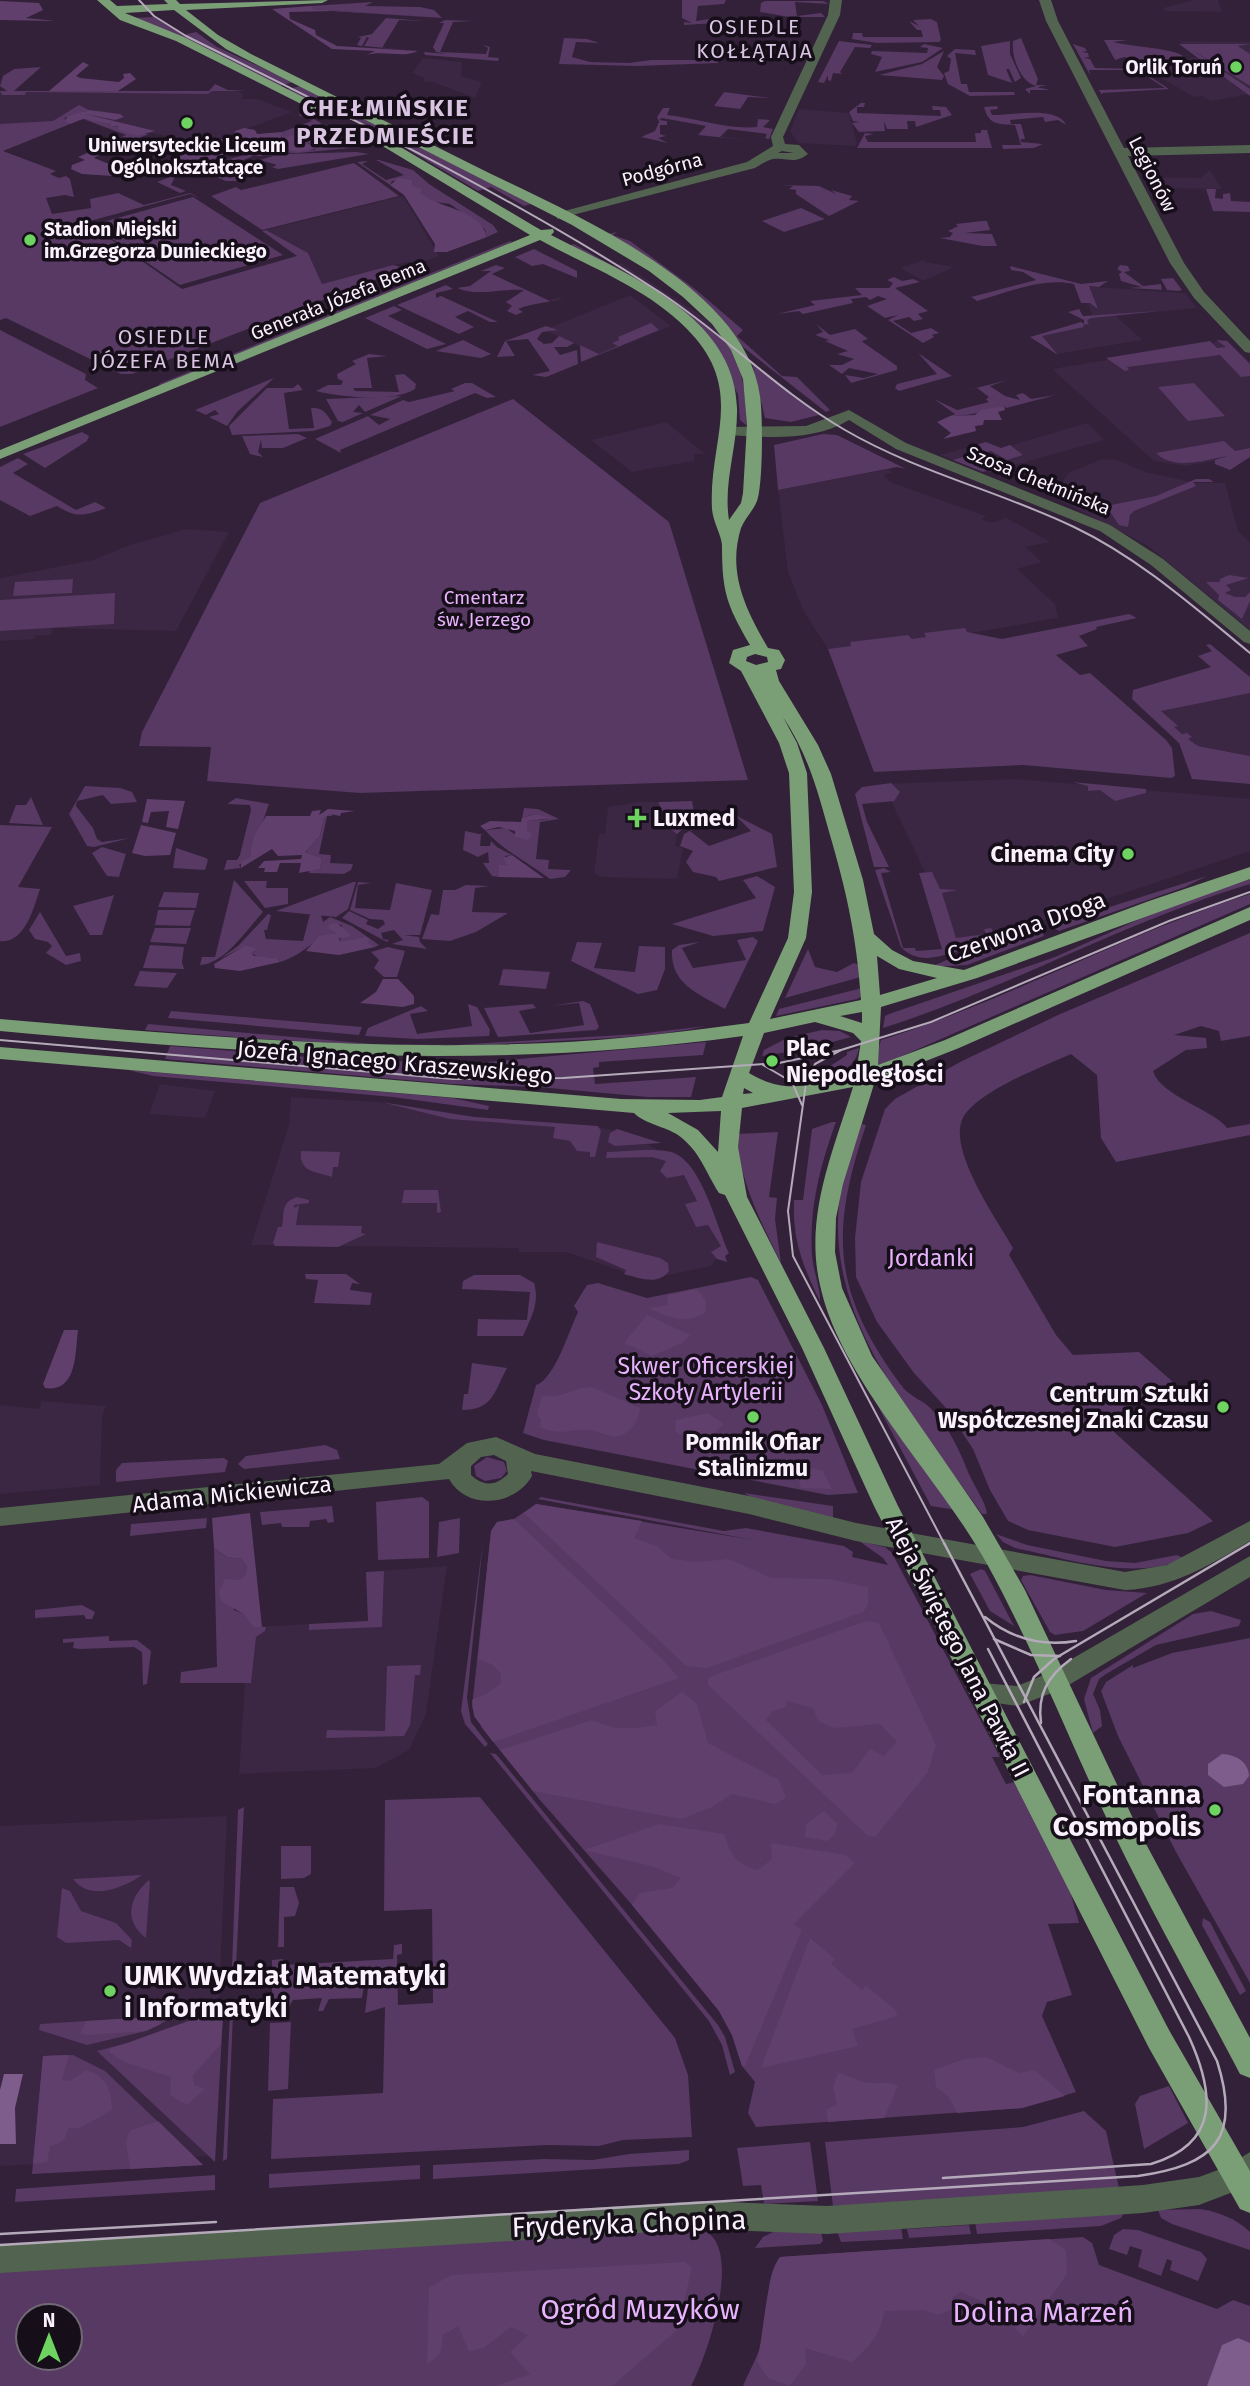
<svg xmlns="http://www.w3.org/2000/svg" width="1250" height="2386" font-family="'Fira Sans',sans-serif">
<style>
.built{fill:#3b2643}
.green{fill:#573963;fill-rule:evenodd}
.forest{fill:#603f6d;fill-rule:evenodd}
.water{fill:#7e5c8c}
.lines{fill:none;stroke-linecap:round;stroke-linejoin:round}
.river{fill:#7e5c8c;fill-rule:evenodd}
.minor{fill:#526450;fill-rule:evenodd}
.major{fill:#7a9e75;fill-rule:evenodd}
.tram-far1{stroke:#b5aaba;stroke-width:2}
.tram{stroke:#b5aaba;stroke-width:2.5}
.poi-dot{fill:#6ed360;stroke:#160e19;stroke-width:2.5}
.labels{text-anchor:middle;stroke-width:7;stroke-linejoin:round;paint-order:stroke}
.far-poi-label{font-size:19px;font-weight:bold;fill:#faf1fe;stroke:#160e19;text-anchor:end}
.far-street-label{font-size:19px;fill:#faf1fe;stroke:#160e19}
.far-park-label{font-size:19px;fill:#e7b3fc;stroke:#160e19}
.far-neighbourhood-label{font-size:21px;letter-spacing:2px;fill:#d9c4e2;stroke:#160e19}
.poi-label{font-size:23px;font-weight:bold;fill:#faf1fe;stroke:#160e19;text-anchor:start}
.street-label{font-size:23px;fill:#faf1fe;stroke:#160e19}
.park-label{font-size:23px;fill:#e7b3fc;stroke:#160e19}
.far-district-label{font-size:24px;font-weight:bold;letter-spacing:2px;fill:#d9c4e2;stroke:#160e19}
.near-poi-label{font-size:28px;font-weight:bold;fill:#faf1fe;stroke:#160e19;text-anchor:end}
.near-street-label{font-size:28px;fill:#faf1fe;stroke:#160e19}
.near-park-label{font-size:28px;fill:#e7b3fc;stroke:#160e19}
</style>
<rect width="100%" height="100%" fill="#322138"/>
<g class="built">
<polygon points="1195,0 1218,0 1222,12 1165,11 1163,8"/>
<polygon points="1182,41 1250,42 1250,94 1211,101 1202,96 1194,97 1146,69 1147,66 1197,57 1180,43"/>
<polygon points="423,58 462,62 461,76 482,82 475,98 430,81 425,83 424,78 412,73"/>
<polygon points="0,91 237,91 243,94 242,99 257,99 292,112 202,145 85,117 0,147"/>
<polygon points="799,109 849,113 857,143 855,146 798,143 790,131"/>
<polygon points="1210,170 1222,189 1149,188 1144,177 1201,178"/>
<polygon points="403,196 439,256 417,264 411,262 393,265 322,284 308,253 266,230"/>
<polygon points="923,260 926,262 954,267 923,281 900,268"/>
<polygon points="621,263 705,318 726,342 688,313 612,266"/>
<polygon points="1082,286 1185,293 1197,308 1116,316 1142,340 1057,354 1030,337 1089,324 1087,320 1093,317"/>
<polygon points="630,295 671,326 600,355 544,330"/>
<polygon points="1227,340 1250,363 1250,453 1220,460 1186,466 1154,461 1052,369"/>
<polygon points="666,422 705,454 694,454 694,461 632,472 591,440"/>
<polygon points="1087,423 1104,440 987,473 940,455 969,447 981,454"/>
<polygon points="1102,459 1117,460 1145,472 1196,483 1225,483 1238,531 1250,543 1250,630 1147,545 1053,497 1068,473"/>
<polygon points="888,469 893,473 884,475 890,482 986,516 982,519 991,523 1006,518 1051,542 1025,547 1042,562 1017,569 1055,604 1058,618 977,632 828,649 804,612 788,572 778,490"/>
<polygon points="186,529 229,532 176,631 53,628 51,635 35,636 35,639 0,641 0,578 93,560 127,546"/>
<polygon points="1250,693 1250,756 1198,746 1188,739 1192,737 1187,733 1182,734 1173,727 1160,710"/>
<polygon points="1015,779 1250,799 1250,851 961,948 883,784"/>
<polygon points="637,802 683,802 675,846 683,848 677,879 602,877 594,873 599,834 605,834 608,807"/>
<polygon points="160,1084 215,1091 205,1118 149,1114"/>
<polygon points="291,1097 378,1102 443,1114 597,1127 631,1134 686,1168 724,1248 711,1266 654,1278 636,1276 566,1252 519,1252 518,1248 251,1245 289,1125"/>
<polygon points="42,1401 106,1406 102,1416 100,1485 0,1494 0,1405 39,1409"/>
<polygon points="447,1566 426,1714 409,1750 376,1768 239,1774 245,1683 253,1627 368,1621 366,1572"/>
<polygon points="227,1816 212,2156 0,2166 0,1826"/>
</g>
<g class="green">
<polygon points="682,0 726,0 724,4 698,6 696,21 716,18 716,23 684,25 684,22 692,23 682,18"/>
<polygon points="765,1 823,1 829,4 795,2 797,16 821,13 825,17 789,17 760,12 761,3"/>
<polygon points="373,2 365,6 420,7 434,10 442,18 311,9 311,6"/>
<polygon points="154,17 183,35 196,32 217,47 293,82 280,86 181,36 133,18"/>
<polygon points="386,18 424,21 399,20 382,48 418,51 364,46 369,38 367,37 362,46 357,45 361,38 358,37 372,34"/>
<polygon points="931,19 937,22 941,40 939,42 877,43 852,39 853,33 862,33 863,37 923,37 921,30 917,30 909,21 919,26 913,20"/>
<polygon points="445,20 474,21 453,22 440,52 486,54 488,48 483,45 490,47 488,57 499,58 498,61 425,55 424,52 447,54 436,52 433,47 444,23 439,23"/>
<polygon points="564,38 587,39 599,43 576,42 572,57 590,62 629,63 651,60 718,60 718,63 637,66 559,64"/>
<path d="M 1021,38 L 1038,79 L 1036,85 L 1047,85 L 1037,87 L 1050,90 L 1030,90 L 1030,94 L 1025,89 L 1036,86 C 1020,82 1011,56 1013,41 Z"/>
<path d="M 1104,40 L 1128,40 L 1113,42 C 1128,46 1179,49 1184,57 L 1140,70 L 1169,89 L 1102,93 L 1102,95 L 1099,90 L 1165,88 L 1137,70 L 1089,70 L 1090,75 L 1073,44 L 1085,48 L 1087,51 L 1082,52 L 1088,53 L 1089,57 L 1084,58 L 1090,59 L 1095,68 L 1139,69 L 1141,64 L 1130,64 L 1138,61 L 1124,57 L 1115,60 Z"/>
<polygon points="839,41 872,45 870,48 855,47 840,72 842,74 833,73 831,81 828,80 828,75 824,83 818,82"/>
<polygon points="1010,41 1010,54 1021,78 1015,82 1009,69 1006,69 1012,83 988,75 981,46"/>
<polygon points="924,44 943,48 922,62 875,72 882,57 871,54 872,51 927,53 928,48 920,47"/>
<polygon points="1179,44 1250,44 1238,46 1250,54 1250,86 1192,50 1250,89 1250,96"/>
<polygon points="955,49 975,50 976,55 955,53 961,84 967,84 969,92 1014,92 1015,95 970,96 948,84 944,73 949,71 951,59 947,56"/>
<polygon points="944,51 937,67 944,76 942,80 879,75 922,64"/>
<polygon points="41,67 14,91 209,91 215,84 228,90 248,91 212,91 208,94 26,92 25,95 2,95 0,91 7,91 0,86 3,76 14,69"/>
<polygon points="300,86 321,97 531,204 524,206 491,187 478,191 382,134 286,90"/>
<polygon points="724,92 770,98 748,97 740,109 714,106"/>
<polygon points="861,103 865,103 864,107 857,107 857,113 941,116 940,110 933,110 932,106 946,107 952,115 916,127 915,121 907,121 908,129 887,129 884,121 885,131 859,132 852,123 859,122 853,121 849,112"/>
<polygon points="79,105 89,110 64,118 70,124 3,151 56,171 50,174 59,178 66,176 70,179 74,197 65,195 46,198 52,214 91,208 90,199 118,193 144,205 190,193 201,199 190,194 86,222 182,289 297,256 262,231 266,230 308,253 322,284 393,265 405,268 132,374 121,374 6,318 0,320 0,124 53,121"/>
<path d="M 997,106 L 998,109 L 990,110 L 992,115 C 1013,115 1058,106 1066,125 L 1058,120 L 1045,122 L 1043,117 L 1010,120 L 1011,124 L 1021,124 L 1025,139 L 1021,139 L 1021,142 L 1043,144 L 1034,148 L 1003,149 L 1002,145 L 1021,145 L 1015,125 C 997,124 989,125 984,107 Z"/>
<path d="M 663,108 L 670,108 L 667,115 C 695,118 730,130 757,127 L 758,119 L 770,120 L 763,127 L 773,129 L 769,139 L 765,138 L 767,134 L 728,129 L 720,137 L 756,141 L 698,135 L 706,126 L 662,118 L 659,120 L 667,121 L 667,125 L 660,125 L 660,134 L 666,136 L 658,138 L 668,143 L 641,137 L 655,131 L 659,122 L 657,117 Z"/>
<polygon points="303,113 321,123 320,125 361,147 298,153 251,152 276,143 279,148 315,150 317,145 306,143 298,137 278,141 282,132 312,121 298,115"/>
<path d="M 89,119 L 111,124 L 112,127 C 122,124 135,135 149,134 L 104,152 L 78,157 L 126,135 L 86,120 Z"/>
<polygon points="981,130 987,130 992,148 857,148 865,133 874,134 865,136 868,142 976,142 975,133 981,133"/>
<polygon points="357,152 369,154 278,169 272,167 277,165 260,160 273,156 253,156 241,161 250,164 246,166 234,161 216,167 243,181 226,181 203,171 175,177 171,185 186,191 180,193 157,182 193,168 245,155"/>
<polygon points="376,160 379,160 413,170 429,184 493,225 498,232 487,237 485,229 450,204 428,201 413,187 412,180 392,181 390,185 357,162 368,161 362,164 386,180 404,175"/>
<polygon points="354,163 399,196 262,230 211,196 236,187 241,190"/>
<polygon points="779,185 819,186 836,194 831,190 852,196 849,200 859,201 829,216 796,194 796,190 789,189 793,186"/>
<polygon points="1206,189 1228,189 1216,189 1215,198 1223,199 1223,194 1230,193 1231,201 1250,202 1250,212 1213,211"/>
<polygon points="193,197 283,255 180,285 92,225"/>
<polygon points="801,208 825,219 784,232 762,221"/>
<polygon points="982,221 987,221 990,230 965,233 992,234 997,246 982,246 940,238 950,237 953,233 948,231 958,226 956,224"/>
<polygon points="617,232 613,235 630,241 695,289 743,330 737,336 782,376 797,377 830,410 826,412 743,347 730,329 694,292 608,234"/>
<polygon points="510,241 512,242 160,386 159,384"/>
<path d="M 574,244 C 609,264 716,320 733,352 C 745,375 745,400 747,426 L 740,420 L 738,394 L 695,323 L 567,246 Z"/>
<polygon points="534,249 577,271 577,278 543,264 532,266 515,257"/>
<path d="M 496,265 L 505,268 L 492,274 L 550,301 L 564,297 C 548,304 535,302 518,309 L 523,312 L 516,315 L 507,311 L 512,306 L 506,302 L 524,290 C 502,288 478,297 457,288 L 470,286 L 491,271 L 481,271 Z"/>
<polygon points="1120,265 1128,266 1130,271 1124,272 1143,286 1161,284 1162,290 1167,290 1161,279 1173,278 1182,290 1176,291 1182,291 1129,288 1142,287 1121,281 1119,274 1122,272 1117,269"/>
<path d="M 1010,266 L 1081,284 L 1108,281 L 1099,287 L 1089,286 L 1098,309 L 1090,303 L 1081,303 L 1074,284 C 1042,277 1010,292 977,301 L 971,297 L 1036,280 L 1023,272 L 1011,270 Z"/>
<polygon points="894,277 902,281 913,279 920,282 895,288 928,311 918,314 923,319 914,321 909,317 893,321 911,333 931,328 939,333 932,335 934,337 923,343 888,320 898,315 885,318 867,306 887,299 878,296 870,300 866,297 851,299 853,303 803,314 799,311 777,314 815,305 810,301 862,295 855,288 889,288 893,283 887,280"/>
<polygon points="446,285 453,289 436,293 436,298 441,296 498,322 490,322 468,311 455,317 474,327 459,334 397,305"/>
<polygon points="394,306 402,310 388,316 446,344 427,349 365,318"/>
<polygon points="1079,309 1083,316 1159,311 1092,318 1087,320 1089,324 1083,325 1084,327 1042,336 1058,355 1030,337 1081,322 1084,324 1084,320 1068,312"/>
<polygon points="651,323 659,330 581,362 580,345 599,354 618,346 612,343 619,340 618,337"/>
<polygon points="816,324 830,335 855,329 868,339 862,341 864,343 897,366 897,370 851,383 845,375 864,378 878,374 849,368 842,374 829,365 842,365 854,359 837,354 848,351 825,341 829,340 815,335 823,332"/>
<polygon points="546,326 558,330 542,332 537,339 544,344 552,343 559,336 574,343 567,347 554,347 560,355 577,350 578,364 546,377 532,375 550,371 528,339 506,341 515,356 497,357 505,341"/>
<polygon points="0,330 86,374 85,380 98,388 0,427"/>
<polygon points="463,340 491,354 481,358 436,351"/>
<polygon points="1216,340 1227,341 1250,364 1250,376 1241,377 1220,355 1127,367 1129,370 1125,371 1106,358 1210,341 1217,348 1226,347"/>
<polygon points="918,353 952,376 899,391 895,388 897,384 937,374"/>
<path d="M 369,354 L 387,356 L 367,358 L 372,388 L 353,388 L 355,391 L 399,392 L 395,375 L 404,374 L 416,384 L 415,389 C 393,403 340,397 316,391 L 328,385 L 341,385 L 343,381 L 338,379 L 337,374 L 356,364 L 352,361 Z"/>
<polygon points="752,363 819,415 791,422 765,418"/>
<polygon points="274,378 237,412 227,426 209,417 219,414 215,410 206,415 195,410"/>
<path d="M 1008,380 L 990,386 L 1005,396 L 1020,400 L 1016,395 L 1023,393 L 1031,399 L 1056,395 L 1006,408 L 1004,406 C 984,411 971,416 950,416 L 955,414 L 934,399 L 957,410 L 989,402 L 986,399 L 989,397 L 977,388 L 964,391 Z"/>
<polygon points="465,383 472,383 496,397 487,398 475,393 340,450 341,453 315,439 368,416 379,425 390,419 370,415 403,400 409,402 455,391 451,389"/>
<polygon points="1194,383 1225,416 1188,421 1158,387"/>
<path d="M 298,384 L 303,390 L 284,393 L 289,429 L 314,428 L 311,408 C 323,407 326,413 332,422 L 330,426 L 313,431 L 232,435 L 229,426 L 267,388 L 293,388 Z"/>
<polygon points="402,396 365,412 359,405 353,412 363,413 343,422 338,421 326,399"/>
<polygon points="513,399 669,522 748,780 360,793 207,781 211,747 139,746 142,732 260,503"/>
<polygon points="82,432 89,436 87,441 45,468 23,454"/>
<polygon points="298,434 307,438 283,448 262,448 261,440 258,452 263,457 250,454 242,436"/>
<polygon points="823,434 837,435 906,469 897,467 778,490 774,445"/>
<path d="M 1224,441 L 1235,451 L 1250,448 L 1250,457 L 1230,470 L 1215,464 L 1215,460 L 1227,456 C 1205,460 1174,471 1156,453 Z"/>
<polygon points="986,442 1001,448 1010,445 1023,455 1007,460 991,451 971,457 973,461 969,463 974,462 979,465 977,467 987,470 983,472 953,460 975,453 968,447"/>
<path d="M 18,458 L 28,464 L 13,473 L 76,510 L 95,502 L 106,508 C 85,516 76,518 57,506 L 30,516 L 0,500 L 0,467 Z"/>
<polygon points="1196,479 1209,479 1214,482 1193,482 1196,486 1134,511 1130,515 1128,527 1119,525 1106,506 1156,496"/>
<polygon points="1229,575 1249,578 1226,585 1231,590 1225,593 1235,597 1245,597 1250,592 1250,601 1242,619 1218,600 1219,595 1206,582 1220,582 1220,579"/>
<polygon points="73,579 72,593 13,596 15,582"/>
<polygon points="115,593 114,624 0,631 0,600"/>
<polygon points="1129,614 1137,618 1096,627 1097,629 1079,636 1088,646 1056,655 1080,675 1090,673 1166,740 1172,748 1175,776 1171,778 1023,765 874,772 828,649 851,646 850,642 908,635 912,639 926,637 924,633 965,628 967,632 1002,639"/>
<polygon points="1210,644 1250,677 1250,693 1161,711 1178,726 1174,727 1182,734 1187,733 1192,737 1188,739 1198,746 1250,756 1250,784 1192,779 1179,743 1132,699 1133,690 1211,667 1198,656 1212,651 1206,645"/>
<polygon points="1072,782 1146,789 1146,793 1115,801 1100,790 1088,791 1088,786"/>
<polygon points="891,783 900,792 894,801 862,804 867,822 889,867 874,867 855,794 862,787"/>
<polygon points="85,786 120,788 132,792 137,802 111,804 103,795 77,801 76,806 93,828 97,839 102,842 130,838 94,847 87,846 69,814"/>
<polygon points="31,797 43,825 9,823 16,805 26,805"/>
<polygon points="236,798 269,804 250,857 239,865 241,868 224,870 227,860 237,860 240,855 251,810 250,805 227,804"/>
<polygon points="692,801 694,812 709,811 709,816 687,825 677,834 671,829 658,802"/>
<path d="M 524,808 L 538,809 L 559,819 L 540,822 L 536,859 L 549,860 L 548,869 L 571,870 L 565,877 L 550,879 C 528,862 503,851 485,830 L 506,828 L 516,835 L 526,831 L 528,821 L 549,819 L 535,814 L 522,818 Z"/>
<polygon points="330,813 333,816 327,816 319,854 331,855 330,863 353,864 351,870 344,874 309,873 309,870 320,869 322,858 305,852 320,836 324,818"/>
<polygon points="735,815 772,834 777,867 719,881 716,877 693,872 686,862 693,851 680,846 684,834 704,823 706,825 690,831 709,846 751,831"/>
<path d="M 0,825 L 52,827 L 18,887 L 40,889 C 34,907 25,944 0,941 Z"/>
<polygon points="465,831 484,835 481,835 480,846 490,846 491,841 497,847 512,855 505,856 508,866 499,865 499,877 492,876 483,863 489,863 488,852 478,857 463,850"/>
<polygon points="102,847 126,854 119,877 107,876 92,853"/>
<polygon points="176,848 206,858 208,860 205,870 173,868"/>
<path d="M 884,868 L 891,872 L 881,873 L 903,948 L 915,948 L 916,951 L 942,949 L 919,873 L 932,872 L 940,889 L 958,890 L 942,893 L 956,938 L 986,934 L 984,929 L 991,928 L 994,933 L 1014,930 L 1012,925 L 1020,924 L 1024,928 C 1000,936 949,958 926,958 C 917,958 907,954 901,947 L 875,870 Z"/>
<polygon points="757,876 775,887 763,931 713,936 672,924 756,898 743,880"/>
<polygon points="1207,876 1185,887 1059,931 1050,926"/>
<path d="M 1250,879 L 1250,884 C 1124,922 1009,988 883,1028 L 885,1016 L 889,1014 L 1055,957 L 1162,909 Z"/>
<path d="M 234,880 L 263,912 C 246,930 226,963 200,965 L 202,957 L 215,957 Z"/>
<polygon points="244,881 267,881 266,888 288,888 288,904 265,908"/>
<polygon points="353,882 356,882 348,909 336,917 276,911"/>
<polygon points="358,882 371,883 358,885 355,908 390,910 396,883 432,890 420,935 404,935 419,937 420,942 427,949 392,944 403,940 394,930 381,933 383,939 389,940 387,942 342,918 349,911 368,920 366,924 378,929 385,924 383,920 370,919 350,910"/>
<polygon points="466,885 490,886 475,888 472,912 508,913 476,932 450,941 422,939 431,914 439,915 443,890 455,890"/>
<polygon points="164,892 199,893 196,908 158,907"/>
<path d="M 1250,894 L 1250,904 L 886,1063 L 878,1066 L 874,1063 L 881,1040 C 1007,1001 1124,934 1250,894 Z"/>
<polygon points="114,895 102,935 90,935 73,906"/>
<polygon points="158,910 195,910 190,926 155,925"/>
<polygon points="40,912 66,956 80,953 81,961 66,965 46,953 52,946 48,942 35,939 29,930"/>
<path d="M 268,914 L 271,915 L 267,930 L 264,930 L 266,939 L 303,941 L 310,914 L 321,915 L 323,922 L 330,917 L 352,926 L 379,945 L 375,947 L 355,939 L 351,942 L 340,942 L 342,925 L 330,924 L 336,933 C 314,936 307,954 280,962 L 277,958 L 257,957 L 252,953 L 256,950 L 247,945 L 220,959 L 238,946 Z"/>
<polygon points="155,928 191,928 186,944 150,942"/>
<polygon points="1042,930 1044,936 967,965 931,967 951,958"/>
<path d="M 1250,933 L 1250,1036 L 1221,1041 L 1219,1031 L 1201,1026 L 1174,1035 L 1206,1038 L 1207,1048 L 1186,1050 L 1153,1071 C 1160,1096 1216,1111 1227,1128 L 1250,1124 L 1250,1135 L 1116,1162 L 1101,1138 L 1097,1075 L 1071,1054 C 1044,1066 973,1093 962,1120 C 949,1152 997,1220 1013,1248 L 1009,1255 L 1056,1335 L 1073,1355 L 1139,1352 L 1173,1382 L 1103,1422 L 1213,1521 L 1188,1533 L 1115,1547 L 1028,1530 L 1008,1521 L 990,1490 L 973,1449 L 946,1408 L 914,1373 L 877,1322 L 856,1277 L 855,1238 L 861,1182 L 885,1109 L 895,1099 L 960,1062 L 1058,1015 Z"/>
<path d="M 753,937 L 758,941 L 725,1009 C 699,994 670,984 672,950 L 679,945 L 700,942 L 682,948 L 693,968 L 746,960 L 737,940 Z"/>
<polygon points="577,942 602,943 594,968 635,972 639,946 665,947 665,969 657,990 638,994 571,961"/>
<polygon points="150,945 184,947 182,962 184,969 143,968"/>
<polygon points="388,947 405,951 397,977 384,977 374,968 379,960 371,952"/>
<polygon points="808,949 815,967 837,972 854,963 859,965 861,977 785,998"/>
<polygon points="503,969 550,972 546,989 499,985"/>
<polygon points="140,971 177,973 167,988 134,986"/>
<polygon points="862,988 862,996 857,999 776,1016 779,1009"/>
<polygon points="583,1001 590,1004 599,1027 596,1030 498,1037 484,1008 533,1004 536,1008 519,1011 530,1033 584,1025 579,1003 550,1006"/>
<polygon points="468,1004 477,1007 490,1030 489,1036 417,1039 365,1036 368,1028 421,1006 428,1011 410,1014 417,1034 472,1026"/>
<polygon points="171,1011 362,1027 359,1035 168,1018"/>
<path d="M 148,1024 L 372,1044 L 435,1046 L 638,1034 L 706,1026 C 658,1037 608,1038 558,1041 C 416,1050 286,1042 145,1030 Z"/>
<polygon points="822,1030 840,1031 851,1037 807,1049 762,1056 764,1050 787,1038"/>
<polygon points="706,1042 703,1055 599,1062 599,1067 593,1068 595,1084 696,1077 691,1097 648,1097 538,1087 452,1084 165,1059 170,1046 360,1061 487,1062"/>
<path d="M 859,1048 C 854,1073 832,1076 811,1081 L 815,1072 L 821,1072 L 847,1055 L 847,1052 Z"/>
<polygon points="128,1070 453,1098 489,1106 488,1110 393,1097 153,1076"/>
<polygon points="381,1102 474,1117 598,1126 601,1131 595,1157 590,1157 590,1152 577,1151 570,1141 553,1138 555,1127 450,1119"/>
<path d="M 832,1122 L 836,1122 C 820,1166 809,1208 812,1255 C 813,1270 821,1290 820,1301 C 803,1267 792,1239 794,1200 L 803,1200 L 812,1129 Z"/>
<path d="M 862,1124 L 866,1125 C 830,1233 832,1291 901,1385 C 910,1398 925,1400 934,1412 C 949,1428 960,1451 968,1472 C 973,1484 987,1504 987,1514 L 982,1514 C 920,1424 834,1333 838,1217 C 839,1185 852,1154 862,1124 Z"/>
<polygon points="617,1129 661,1143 615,1146 608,1142 610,1133"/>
<path d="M 778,1132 L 769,1197 L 777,1198 L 775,1219 L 781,1263 C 760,1220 740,1182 736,1134 Z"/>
<path d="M 301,1151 L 340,1152 L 338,1167 L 333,1167 L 332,1177 C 317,1172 298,1172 301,1151 Z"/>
<path d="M 607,1152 C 624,1152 659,1147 674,1153 C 702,1164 717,1227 729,1253 L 725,1256 L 727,1262 L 717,1259 L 711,1252 L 721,1246 L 708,1225 L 696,1227 L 685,1204 L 697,1201 L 684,1175 L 667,1178 L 660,1171 L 666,1161 L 652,1157 L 606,1158 Z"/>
<polygon points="404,1190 438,1190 441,1212 437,1213 437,1203 402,1203"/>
<path d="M 297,1197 L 309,1200 L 309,1203 L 294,1205 L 294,1208 L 299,1205 L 296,1225 L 362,1226 L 361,1233 L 366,1234 L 338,1247 L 275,1246 L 273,1243 L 278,1227 L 282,1227 C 285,1215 279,1203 297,1197 Z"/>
<path d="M 597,1242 L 660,1258 L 668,1263 L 669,1271 C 658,1286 639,1278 624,1274 L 626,1270 L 596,1257 Z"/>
<polygon points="305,1274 346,1274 360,1284 352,1283 350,1290 372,1293 370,1305 314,1303 318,1280 306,1279"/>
<path d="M 474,1275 L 520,1275 L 534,1283 C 540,1303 531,1318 523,1336 L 477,1336 L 478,1319 L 527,1320 L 530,1292 L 462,1289 L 463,1281 Z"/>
<path d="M 751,1277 L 758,1280 L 822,1405 L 858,1493 L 828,1495 L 544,1440 L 523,1433 L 536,1385 C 555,1379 569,1330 578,1312 L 574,1306 L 587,1285 L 598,1283 L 647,1298 Z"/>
<path d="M 472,1363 L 507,1368 C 494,1392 493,1410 462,1410 L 464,1394 L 468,1394 Z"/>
<polygon points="871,1393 956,1510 931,1506"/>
<polygon points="325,1445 337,1450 340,1459 244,1469 238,1464 246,1456"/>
<polygon points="487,1457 504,1462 507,1471 501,1478 485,1481 476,1476 474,1466"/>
<polygon points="224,1458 228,1461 225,1472 116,1482 116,1470 122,1463"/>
<polygon points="744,1493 833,1506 833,1521 761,1503"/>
<polygon points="422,1497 429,1502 429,1558 378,1560 376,1502"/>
<polygon points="541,1497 724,1531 746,1528 844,1546 853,1552 852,1557 888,1565 883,1558 859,1541 885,1547 892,1553 1000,1757 992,1757 1006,1784 1015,1782 1070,1891 1079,1923 1048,1924 1072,1995 1047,2002 1042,2016 1076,2092 1022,2108 756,2127 748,2113 755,2082 742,2066 732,2035 719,2011 662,1939 540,1800 482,1728 472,1707 491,1531 497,1522 514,1519 536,1504 753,1540 538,1499"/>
<polygon points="332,1506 334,1522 328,1523 326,1519 310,1521 309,1527 282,1527 281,1523 262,1525 260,1512"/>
<polygon points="207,1518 206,1528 130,1536 131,1524"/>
<polygon points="460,1518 459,1553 437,1557 439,1522"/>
<path d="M 996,1534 L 1027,1545 L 1106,1561 L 1135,1563 L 1177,1555 L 1185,1559 C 1131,1581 1070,1559 1015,1548 L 1003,1542 Z"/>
<polygon points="483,1541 467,1698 471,1722 488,1744 485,1747 465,1724 461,1711"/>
<polygon points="214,1548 227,1557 241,1559 247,1566 245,1577 239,1580 225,1580 234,1610 246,1615 253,1627 266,1627 265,1631 256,1637 251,1683 180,1683 181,1672 217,1667"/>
<polygon points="981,1569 985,1571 1014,1626 990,1611 970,1574"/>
<polygon points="384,1571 382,1627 309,1630 309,1624 368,1621 366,1572"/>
<polygon points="1030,1575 1106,1590 1147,1593 1083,1631 1055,1635 1050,1632 1021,1580 1023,1576"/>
<polygon points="82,1605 95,1612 92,1619 86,1619 84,1615 35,1618 35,1610"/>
<polygon points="1211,1611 1241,1620 1239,1626 1156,1645 1106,1674 1099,1679 1093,1694 1100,1710 1102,1726 1093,1733 1084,1699 1091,1678 1193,1614"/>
<polygon points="109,1636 109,1641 137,1640 151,1651 147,1684 143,1685 142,1652 134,1647 80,1649 73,1648 74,1642 63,1643 63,1639"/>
<polygon points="1250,1638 1250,1983 1176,1852 1118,1736 1101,1691 1106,1682 1133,1665 1133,1668 1172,1653"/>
<polygon points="421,1665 420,1675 415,1675 410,1725 404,1736 326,1738 327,1730 385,1731 387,1666"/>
<polygon points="490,1753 496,1754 718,2025 725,2037 735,2072 730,2075 722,2045 709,2021"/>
<polygon points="480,1797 675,2038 688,2075 692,2137 623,2140 599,2146 547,2145 271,2159 273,2099 383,2093 385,2007 365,2013 369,1981 365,1980 362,1998 329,1999 323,2011 318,2011 322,1998 293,2000 289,2007 276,2012 276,2007 272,2006 272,1960 283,1959 284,1965 393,1959 394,1945 402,1944 402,1954 397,1955 398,2005 433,2003 432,1909 384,1911 385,1800"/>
<polygon points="244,1807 236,1967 232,1966 238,1810"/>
<polygon points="281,1846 311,1846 311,1874 304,1878 281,1879"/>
<path d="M 142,1875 C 123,1888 90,1902 73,1879 Z"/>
<path d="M 149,1880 L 150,1882 L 146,1938 C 123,1921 129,1897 149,1880 Z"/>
<polygon points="280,1887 294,1887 299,1903 295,1916 284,1917 284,1947 278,1947"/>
<polygon points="62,1888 70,1891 81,1911 116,1923 132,1940 131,1948 119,1940 66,1943 57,1937"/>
<polygon points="1203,1918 1210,1922 1246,1991 1240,1995 1202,1925"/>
<polygon points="230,2012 233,2014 227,2159 223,2161"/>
<polygon points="178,2015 146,2031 87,2045 39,2030 40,2024"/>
<polygon points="223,2015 215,2162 97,2051 147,2038 200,2016"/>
<polygon points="291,2022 288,2089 268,2091 270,2023"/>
<polygon points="73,2055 105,2071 203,2165 32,2174 43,2056"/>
<polygon points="1169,2086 1188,2123 1144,2149 1135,2104 1140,2096"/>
<polygon points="1084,2111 1106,2131 1119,2188 833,2206 825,2142 1023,2127"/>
<polygon points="810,2142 818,2201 764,2204 761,2185 743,2186 737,2148"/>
<polygon points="689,2150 689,2160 679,2164 433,2179 433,2165 544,2159 593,2160 629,2154"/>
<polygon points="420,2165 420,2179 269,2188 269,2174"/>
<polygon points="215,2175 215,2190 15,2202 16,2189"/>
<path d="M 1200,2209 C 1219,2212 1235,2218 1250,2232 L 1250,2250 L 1172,2224 L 1161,2218 L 1158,2210 Z"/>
<polygon points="1124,2212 1121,2218 1101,2226 977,2234 975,2222"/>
<polygon points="969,2225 971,2234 909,2238 907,2229"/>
<polygon points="901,2227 903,2239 841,2242 837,2231"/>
<path d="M 701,2229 C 746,2244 707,2357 691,2386 L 0,2386 L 0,2268 ZM 28,2316 L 70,2316 L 70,2358 L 28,2358 Z"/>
<polygon points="1123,2229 1138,2230 1201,2252 1207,2259 1198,2281 1170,2270 1172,2261 1167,2259 1161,2276 1138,2267 1142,2250 1130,2246 1127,2255 1109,2249 1114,2235"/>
<polygon points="777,2230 821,2231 823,2241 820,2244 755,2248 763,2237"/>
<path d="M 1083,2237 L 1092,2243 L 1099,2265 L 1217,2309 L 1233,2300 L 1250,2306 L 1250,2386 L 743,2386 C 751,2367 761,2351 765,2330 C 769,2306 765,2277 780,2257 Z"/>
</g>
<g class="forest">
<polygon points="0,1 39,3 43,10 26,18 56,21 0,20"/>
<path d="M 311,6 L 312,9 L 442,18 L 332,11 L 289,12 L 290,19 L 315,30 L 316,35 L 337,46 L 418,51 C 402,59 382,49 364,56 L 375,51 L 332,49 L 272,9 Z"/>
<polygon points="83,62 89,65 76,76 80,78 119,82 124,78 123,74 130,73 136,79 118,91 49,91"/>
<polygon points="89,110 120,114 124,117 115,120 85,114 155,131 137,136 119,130 118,126 111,127 111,124 83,119 70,124 65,121 68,116"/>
<polygon points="244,128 255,130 257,134 282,132 279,141 291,135 308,140 304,142 319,148 298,152 276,146 276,143 254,151 205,149 206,144 233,136 235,131"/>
<polygon points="94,151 104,152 94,158 129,172 124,175 128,177 82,174 71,169 72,165 85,160 78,157"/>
<polygon points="200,153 233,154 151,175 146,173 184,154"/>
<path d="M 399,178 L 412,180 L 413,186 L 422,189 L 420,193 C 437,208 481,209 487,237 L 447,252 L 434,252 L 435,244 L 404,195 L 390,185 Z"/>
<polygon points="1004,406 1005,410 998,412 1002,420 984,420 983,425 975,426 976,431 943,439 951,433 937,422 950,416 975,415 981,410"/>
<polygon points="147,799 185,801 178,829 166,827 169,811 151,812 148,823 142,822"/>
<polygon points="328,809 355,811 341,813 340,816 330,814 324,818 320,836 305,852 322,858 320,869 299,873 301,863 280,863 277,872 264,872 265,868 258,868 264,861 301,859 302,855 278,856 272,849 241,868 241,862 250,857 254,836 266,816 310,816 312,811 321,810 319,815"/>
<polygon points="535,814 552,818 528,821 527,831 532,835 528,840 515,837 515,831 499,827 485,830 480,826 490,821 521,822 522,818"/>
<polygon points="141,825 176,833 170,855 145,856 132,853"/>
<polygon points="512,855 544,878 499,877 499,865 507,865 503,858"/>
<polygon points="337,923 350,934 348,937 339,938 340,942 366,937 369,939 368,943 375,947 339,955 306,951 319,936 336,933 328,928 330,924"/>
<polygon points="246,945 257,949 252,953 254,956 277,958 280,962 240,971 215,968 214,964"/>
<polygon points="383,979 398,979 414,996 414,1004 403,1007 360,1003 376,992"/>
<path d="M 697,1289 L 706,1301 L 705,1313 C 684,1325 668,1317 649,1308 L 667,1305 L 668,1295 Z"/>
<polygon points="647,1315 690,1335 682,1343 652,1356 624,1343"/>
<path d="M 64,1330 L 78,1330 C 75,1351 78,1393 45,1388 L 43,1384 Z"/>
<path d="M 592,1387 L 640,1408 C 639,1422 628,1438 612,1436 C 604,1435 597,1431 590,1430 C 570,1428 562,1437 540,1427 L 541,1420 L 537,1414 L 542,1396 C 566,1398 571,1388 592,1387 Z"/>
<polygon points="708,1413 724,1424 707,1439 688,1439 675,1431 676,1420"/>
<polygon points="814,1468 823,1471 832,1489 801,1488 799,1481 805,1472"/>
<polygon points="536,1504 642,1521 634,1538 657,1546 672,1559 697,1562 729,1559 771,1578 829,1579 868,1587 868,1605 863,1612 707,1668 686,1666 524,1513"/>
<polygon points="250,1513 262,1627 253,1627 245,1615 221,1601 219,1591 225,1579 239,1580 245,1576 247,1566 241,1559 227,1557 214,1548 212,1518"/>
<polygon points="514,1519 662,1659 679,1678 493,1742 474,1716 472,1700 488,1693 501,1683 501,1674 493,1665 478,1659 491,1531 497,1522"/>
<path d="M 866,1621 L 879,1623 L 936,1745 L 928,1772 L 875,1837 L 867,1835 L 708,1685 L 708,1678 L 712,1676 ZM 786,1701 L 813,1708 L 818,1721 L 835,1728 L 880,1724 L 897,1742 L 884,1756 L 870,1749 L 852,1773 L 822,1775 L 766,1720 L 773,1711 L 786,1707 Z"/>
<path d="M 682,1692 L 697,1704 L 708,1743 L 779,1780 L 786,1798 L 775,1804 L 732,1794 L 712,1807 L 681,1819 L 533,1791 L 500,1750 L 592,1720 C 614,1731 633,1729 657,1725 L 655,1711 Z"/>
<polygon points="824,1811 838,1824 834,1835 827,1841 805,1837 806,1824"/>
<path d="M 659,1824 L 724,1834 C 731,1855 736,1864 758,1870 L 772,1859 L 771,1843 L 846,1855 L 855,1863 L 794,1924 L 802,1930 L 745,2066 L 742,2066 L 732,2035 L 719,2011 L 632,1905 L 640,1893 L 672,1888 L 681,1878 L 651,1866 L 584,1850 Z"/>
<polygon points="810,1938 835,1959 831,1964 862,1990 866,1986 896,2010 897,2016 852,2029 858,2046 761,2068"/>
<path d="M 223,2015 L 221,2044 L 193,2075 L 194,2085 L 205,2089 L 187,2105 L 170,2095 L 171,2077 L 124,2062 L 109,2052 L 111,2048 C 148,2038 186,2017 223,2015 Z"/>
<polygon points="158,2017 161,2024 146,2031 87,2035 81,2033 86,2021"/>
<path d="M 69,2055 L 62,2080 L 70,2081 L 86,2070 C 106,2076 112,2090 112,2110 L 80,2128 L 68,2128 C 66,2139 62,2144 50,2146 L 47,2162 L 33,2164 L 43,2056 Z"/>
<polygon points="986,2057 1019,2073 1034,2070 1065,2096 1022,2108 957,2113 949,2097 936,2087 934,2070 964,2059"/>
<path d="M 838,2073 C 849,2075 860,2083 870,2083 C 882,2084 886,2081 898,2086 L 884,2118 L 828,2122 L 826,2110 L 837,2104 L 833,2087 Z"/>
<polygon points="158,2121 203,2165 130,2169 126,2142 129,2131"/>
<path d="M 1049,2239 L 1066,2250 L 1067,2274 L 1023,2336 L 992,2305 L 960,2292 L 952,2298 L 954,2309 L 938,2315 L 924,2310 L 884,2311 C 880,2336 871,2345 852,2362 L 805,2348 L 806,2364 L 790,2386 L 768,2378 L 757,2361 C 764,2334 766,2275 780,2257 Z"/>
<polygon points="685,2262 692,2268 677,2330 612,2386 496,2386 530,2374 510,2352 528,2335 511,2327 484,2348 469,2351 458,2326 443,2335 440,2354 427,2365 429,2287 452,2275"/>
</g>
<g class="water">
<path d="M 1222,1754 C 1236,1755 1248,1761 1249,1776 L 1243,1784 L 1224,1787 L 1208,1775 L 1208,1764 Z"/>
<polygon points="4,2074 23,2074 15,2108 16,2144 0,2144 0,2090"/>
</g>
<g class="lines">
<polygon class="river" points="1238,2338 1250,2343 1250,2386 1207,2386 1222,2345"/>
<g class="minor">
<path d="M 830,0 L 842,0 L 840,15 L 783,137 L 785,144 L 799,145 L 808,154 C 794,165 788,157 773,159 C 768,160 760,165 755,168 L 557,219 L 557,213 L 747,162 L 773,146 L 771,137 L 828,15 ZM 782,151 L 794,153 L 778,153 Z"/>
<polygon points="1039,0 1051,0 1058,21 1124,148 1250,145 1250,153 1128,156 1184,263 1204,292 1250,341 1250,353 1245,352 1194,298 1170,263 1046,21"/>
<path d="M 849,410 L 906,443 L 1110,525 L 1163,559 L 1250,631 L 1250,644 L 1244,642 L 1151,565 L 1100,531 L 896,449 L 849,420 C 812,442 768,437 727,435 L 720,431 L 727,427 L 806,426 Z"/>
<path d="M 496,1437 L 535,1454 L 749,1496 L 856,1523 L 1125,1572 L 1167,1565 L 1250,1521 L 1250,1541 C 1210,1565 1173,1588 1125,1590 L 856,1541 L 749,1514 L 531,1471 L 532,1476 C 515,1506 467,1511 449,1479 L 0,1526 L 0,1508 L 439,1464 L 467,1443 ZM 494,1455 L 506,1461 L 508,1474 C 496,1486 484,1487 471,1475 L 471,1466 L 481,1457 Z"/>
<polygon points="1250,1556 1250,1577 1062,1689 1018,1706 973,1700 969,1693 973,1686 982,1683 1017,1686 1044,1675"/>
<polygon points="1250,2152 1250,2183 1246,2187 1199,2205 1143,2213 827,2234 702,2229 0,2273 0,2245 702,2201 827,2206 1143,2185 1199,2177 1226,2167"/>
</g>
<path class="major" d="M 97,0 L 110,0 L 117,6 L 168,4 L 164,0 L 176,0 L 180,4 L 328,0 L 322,3 L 186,10 L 218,35 L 251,54 C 325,91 399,128 473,165 C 564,211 745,282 760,396 C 763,415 763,485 757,501 C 753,511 745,518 741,528 C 727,573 746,610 768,648 L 779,650 L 785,660 L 781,669 L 776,670 L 779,681 L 818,745 L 831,774 L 863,880 L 874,934 L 892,950 L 913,961 L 964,970 L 1149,901 L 1250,867 L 1250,879 L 977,978 L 881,1007 L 878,1065 L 945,1040 L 1250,907 L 1250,920 L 959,1048 L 875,1081 L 843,1184 L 836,1218 L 835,1252 L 842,1288 L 872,1356 L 983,1517 L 1025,1590 L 1138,1829 L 1250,2038 L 1250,2078 L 1240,2074 C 1198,1994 1153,1915 1114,1834 C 1071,1745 1035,1651 987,1564 C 940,1478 840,1380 820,1285 C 804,1216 833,1152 853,1087 L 742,1108 L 738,1147 L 747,1197 L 824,1348 L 898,1506 L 1030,1762 L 1169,2030 L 1250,2171 L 1250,2213 L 1240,2209 L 1149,2048 L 1012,1778 L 874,1506 L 802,1348 L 725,1195 L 719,1193 C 705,1171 700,1151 678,1135 C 666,1127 643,1123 634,1113 L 0,1059 L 0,1047 L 621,1099 L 700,1100 L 722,1097 L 743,1036 C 489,1071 253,1054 0,1031 L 0,1019 C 182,1035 365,1051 547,1043 C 615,1040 682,1032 749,1023 L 788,938 L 794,892 L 789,773 L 779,743 L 741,671 L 729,663 L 733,650 L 750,645 C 726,604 722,591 722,545 C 721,534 713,522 712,509 C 708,439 748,390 686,328 C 645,287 589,267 540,240 L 0,459 L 0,450 L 530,235 L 366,136 L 366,130 L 370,129 L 534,226 L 541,230 L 553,229 L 554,232 L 551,235 C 621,272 735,313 737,408 C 738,446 723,482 729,520 L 741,503 L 743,493 L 747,425 L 743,379 L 731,350 L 712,324 L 683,297 L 649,271 L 572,225 L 226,49 L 174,10 L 125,13 L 184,37 L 325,108 L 315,111 L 176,41 L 120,20 ZM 755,654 L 767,657 L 768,662 L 756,665 L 746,661 L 747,657 ZM 783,717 C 810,757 819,797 832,842 C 848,898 857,941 861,1000 L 770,1019 L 806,938 L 812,892 L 807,773 L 797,743 ZM 877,956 L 899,969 L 937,978 L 880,995 ZM 862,1012 L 862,1023 L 840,1016 ZM 815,1022 L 853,1033 L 861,1041 L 856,1073 C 813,1083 789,1097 749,1073 L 764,1033 ZM 744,1088 L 753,1093 L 743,1094 ZM 721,1111 L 718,1152 L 698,1130 L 668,1113 Z"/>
<g class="tram-far1">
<path d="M 139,0 L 154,16 L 186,36 C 347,116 510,195 661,293 C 725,335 779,392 845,430 C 917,472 999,491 1074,527 C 1139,558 1194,607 1250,653"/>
<polyline points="0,1040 453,1079 563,1078 779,1063 841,1050 931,1022 1169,921 1250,892"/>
<polyline points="841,1050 815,1064 806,1083 788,1211 793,1256 945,1545"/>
<polyline points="763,1065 792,1082 802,1105"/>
<polyline points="1247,1545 1250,1543"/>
</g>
<g class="tram">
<path d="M 985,1617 C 1012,1639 1041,1647 1076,1641"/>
<polyline points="994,1639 1031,1655 1060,1656"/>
<polyline points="1024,1702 1034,1677 1054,1659 1250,1543"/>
<path d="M 1041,1723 C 1037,1694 1048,1676 1071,1659"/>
<path d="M 943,2178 L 1151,2164 C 1221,2143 1214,2092 1189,2037 L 988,1649"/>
<polyline points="0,2234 216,2222"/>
<path d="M 0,2245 L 1138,2176 C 1214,2165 1242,2139 1217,2061 L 944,1543"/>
</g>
</g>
<g class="poi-dot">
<circle cx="1236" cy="67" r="7"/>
<circle cx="187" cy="123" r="7"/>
<circle cx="30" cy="240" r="7"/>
<path d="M633.5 807.5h7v7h7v7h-7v7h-7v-7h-7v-7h7z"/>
<circle cx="1128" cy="854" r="7"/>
<circle cx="772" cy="1061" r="7"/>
<circle cx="1223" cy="1407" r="7"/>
<circle cx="753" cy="1417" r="7"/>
<circle cx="1215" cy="1810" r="7"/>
<circle cx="110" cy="1991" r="7"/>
</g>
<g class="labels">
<g class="far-poi-label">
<text x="1222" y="74">Orlik Toruń</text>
<text x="187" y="152" text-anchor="middle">Uniwersyteckie Liceum<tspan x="187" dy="22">Ogólnokształcące</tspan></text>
<text x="44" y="236" text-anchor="start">Stadion Miejski<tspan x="44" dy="22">im.Grzegorza Dunieckiego</tspan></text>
</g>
<g class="far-street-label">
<text transform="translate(662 169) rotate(-15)" y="7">Podgórna</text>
<text transform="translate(1153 174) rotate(63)" y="7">Legionów</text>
<text transform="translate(338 299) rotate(-22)" y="7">Generała Józefa Bema</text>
<text transform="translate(1039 480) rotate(22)" y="7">Szosa Chełmińska</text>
</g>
<g class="far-park-label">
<text x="484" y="604">Cmentarz<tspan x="484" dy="22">św. Jerzego</tspan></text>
</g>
<g class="far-neighbourhood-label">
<text x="755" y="34">OSIEDLE<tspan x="755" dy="24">KOŁŁĄTAJA</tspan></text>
<text x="164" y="344">OSIEDLE<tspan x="164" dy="24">JÓZEFA BEMA</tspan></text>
</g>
<g class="poi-label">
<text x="653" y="826">Luxmed</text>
<text x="1114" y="862" text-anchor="end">Cinema City</text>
<text x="786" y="1056">Plac<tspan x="786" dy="26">Niepodległości</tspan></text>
<text x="1209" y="1402" text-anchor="end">Centrum Sztuki<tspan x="1209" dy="26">Współczesnej Znaki Czasu</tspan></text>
<text x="753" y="1450" text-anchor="middle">Pomnik Ofiar<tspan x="753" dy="26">Stalinizmu</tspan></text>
</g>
<g class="street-label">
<text transform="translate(1026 927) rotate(-20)" y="8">Czerwona Droga</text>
<text transform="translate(395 1062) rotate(5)" y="8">Józefa Ignacego Kraszewskiego</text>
<text transform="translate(232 1494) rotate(-6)" y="8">Adama Mickiewicza</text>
<text transform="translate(958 1647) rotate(63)" y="8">Aleja Świętego Jana Pawła II</text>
</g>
<g class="park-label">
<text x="931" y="1266">Jordanki</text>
<text x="706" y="1374">Skwer Oficerskiej<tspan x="706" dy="26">Szkoły Artylerii</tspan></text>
</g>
<g class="far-district-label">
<text x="386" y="116">CHEŁMIŃSKIE<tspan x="386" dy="28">PRZEDMIEŚCIE</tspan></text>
</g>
<g class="near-poi-label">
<text x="1201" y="1804">Fontanna<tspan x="1201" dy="32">Cosmopolis</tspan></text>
<text x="124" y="1985" text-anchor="start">UMK Wydział Matematyki<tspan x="124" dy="32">i Informatyki</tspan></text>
</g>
<g class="near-street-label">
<text transform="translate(629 2223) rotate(-2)" y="10">Fryderyka Chopina</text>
</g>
<g class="near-park-label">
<text x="640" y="2319">Ogród Muzyków</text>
<text x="1043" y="2322">Dolina Marzeń</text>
</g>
</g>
<g transform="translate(49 2337)"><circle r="33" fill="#160e19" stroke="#716975" stroke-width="2"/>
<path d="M0-5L12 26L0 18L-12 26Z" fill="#6ed360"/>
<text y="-10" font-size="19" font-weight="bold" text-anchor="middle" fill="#faf1fe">N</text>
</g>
</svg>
